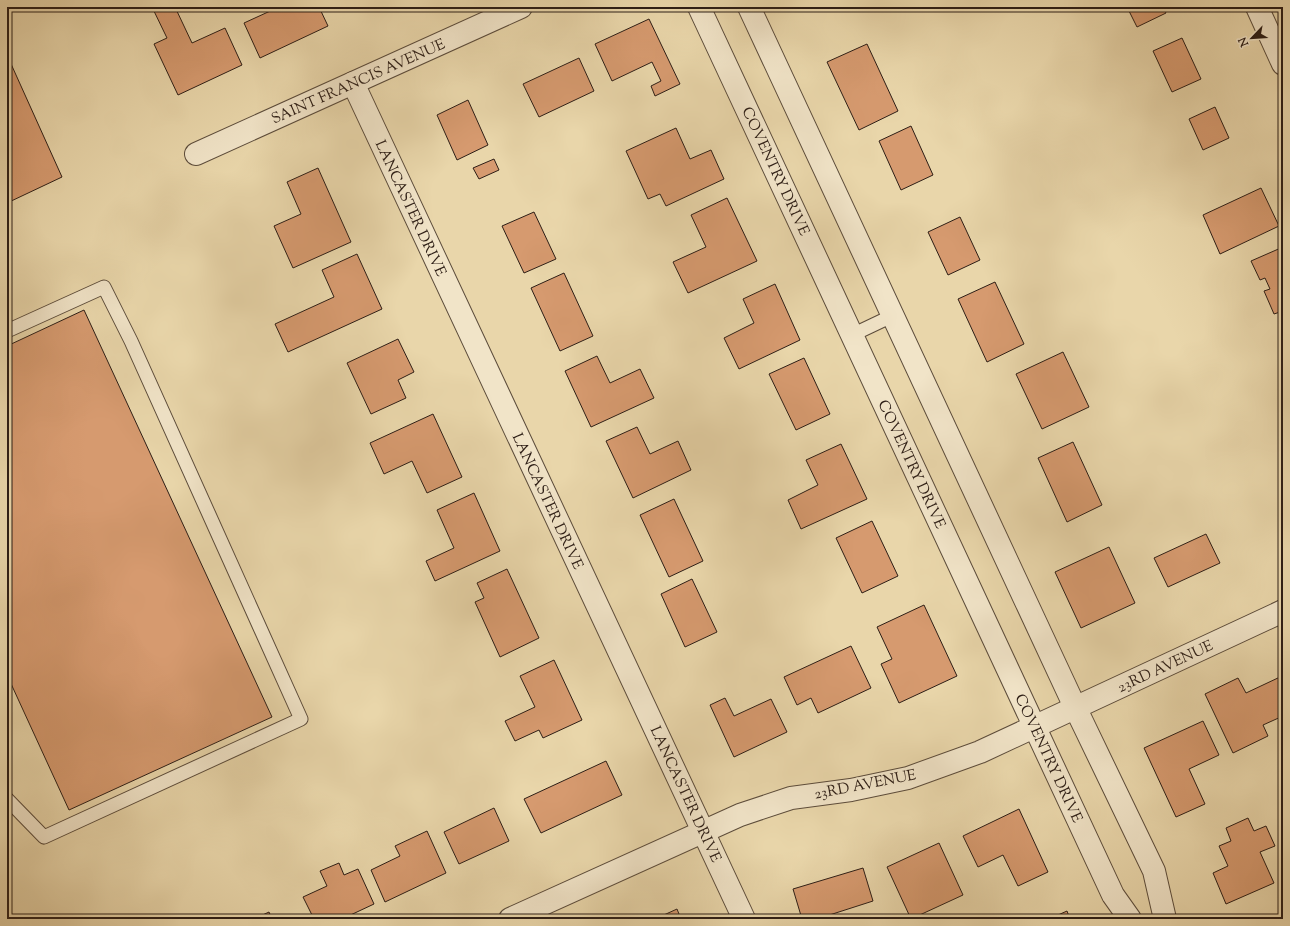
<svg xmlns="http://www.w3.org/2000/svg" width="1290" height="926" font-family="'Sorts Mill Goudy',serif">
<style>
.building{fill:#d69a6f;stroke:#2d1e16}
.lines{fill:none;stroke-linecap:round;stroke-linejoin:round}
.service-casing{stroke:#5c4c3b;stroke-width:15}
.minor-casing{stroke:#5c4c3b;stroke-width:24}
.service{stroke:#f1e4c8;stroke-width:13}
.minor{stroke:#f1e4c8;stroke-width:22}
.labels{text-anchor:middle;stroke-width:4;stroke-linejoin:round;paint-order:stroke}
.street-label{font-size:15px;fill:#2d1e16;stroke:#f1e4c8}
</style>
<rect width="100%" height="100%" fill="#e9d6aa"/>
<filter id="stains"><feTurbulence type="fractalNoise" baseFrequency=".005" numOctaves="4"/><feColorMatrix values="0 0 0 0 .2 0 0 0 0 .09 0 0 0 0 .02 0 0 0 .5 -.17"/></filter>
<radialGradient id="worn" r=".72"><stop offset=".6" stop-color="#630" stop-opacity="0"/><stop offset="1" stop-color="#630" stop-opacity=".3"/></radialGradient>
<g class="building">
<polygon points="152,7 175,7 192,43 225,28 242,65 178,95 154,44 167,38"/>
<polygon points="279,7 319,7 328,26 260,58 244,23"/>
<polygon points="1127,7 1163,7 1166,13 1137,27"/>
<polygon points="649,19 680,84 655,96 651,86 661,81 652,62 612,81 595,44"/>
<polygon points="1182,38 1201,79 1172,92 1153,51"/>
<polygon points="867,44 898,111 859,130 827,62"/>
<polygon points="7,55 62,177 7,203"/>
<polygon points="579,58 594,91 539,117 523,84"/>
<polygon points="468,100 488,145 457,160 437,115"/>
<polygon points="1215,107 1229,138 1203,150 1189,119"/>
<polygon points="911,126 933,175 901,190 879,141"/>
<polygon points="676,128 690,159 711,150 724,179 666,206 660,194 648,199 626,151"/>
<polygon points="494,159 499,170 479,179 473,168"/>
<polygon points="318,168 351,242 293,268 274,226 301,214 287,182"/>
<polygon points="1261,188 1279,226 1220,254 1203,215"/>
<polygon points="727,198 757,261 688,293 673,262 706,247 691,215"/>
<polygon points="534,212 556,259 524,273 502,226"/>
<polygon points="960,217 980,260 948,275 928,232"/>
<polygon points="1283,247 1283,311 1274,314 1264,291 1270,289 1265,278 1260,280 1251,261"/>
<polygon points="357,254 382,309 288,352 275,324 334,297 322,270"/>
<polygon points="564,273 593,336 560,351 531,288"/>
<polygon points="995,282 1024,344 987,362 958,299"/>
<polygon points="775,284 800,340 739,369 724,338 754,323 743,299"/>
<polygon points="84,310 272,717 69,810 7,675 7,346"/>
<polygon points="398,339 414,372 398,380 406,398 371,414 347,363"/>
<polygon points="1063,352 1089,407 1042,429 1016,374"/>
<polygon points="597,356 610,383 640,369 654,398 591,427 565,371"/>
<polygon points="804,358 830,414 796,430 769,374"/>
<polygon points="433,414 462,477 427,493 412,461 384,474 370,443"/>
<polygon points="637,427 650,454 678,441 691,470 633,498 606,441"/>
<polygon points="1073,442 1102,505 1067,522 1038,458"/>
<polygon points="841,444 867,499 801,529 788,500 818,485 806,460"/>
<polygon points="474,493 500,551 435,581 426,561 454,548 437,510"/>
<polygon points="674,499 703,561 669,577 640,515"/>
<polygon points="872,521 898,576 862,593 836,538"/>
<polygon points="1206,534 1220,563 1168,587 1154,558"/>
<polygon points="1109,547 1135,603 1081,628 1055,572"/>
<polygon points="507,569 539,638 500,657 475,602 484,598 477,583"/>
<polygon points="692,579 717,632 685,647 661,594"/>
<polygon points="924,605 957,676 899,703 881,664 892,659 877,627"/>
<polygon points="851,646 871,688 818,713 811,698 797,705 784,677"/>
<polygon points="554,660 582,720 543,738 539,730 515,741 505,721 535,707 520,676"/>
<polygon points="1280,677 1283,684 1283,716 1263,725 1268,736 1233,753 1205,694 1238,678 1246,693"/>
<polygon points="725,698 734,716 771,699 787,732 734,757 710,705"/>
<polygon points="1203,721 1219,755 1189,769 1205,804 1176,817 1144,748"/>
<polygon points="606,761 622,795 541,833 524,799"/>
<polygon points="494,808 509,841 459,864 444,832"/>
<polygon points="1019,809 1048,872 1018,886 1003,855 978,867 963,836"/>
<polygon points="1248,818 1254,831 1266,826 1275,846 1260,852 1274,883 1226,904 1213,873 1228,866 1219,846 1231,841 1226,828"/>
<polygon points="427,831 446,873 385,902 371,870 400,856 395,846"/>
<polygon points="939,843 963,895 911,919 887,867"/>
<polygon points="339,863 344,875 358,869 374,904 342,919 314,919 303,897 327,886 320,871"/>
<polygon points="863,868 873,901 817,919 802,919 793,889"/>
<polygon points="677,909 681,919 655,919"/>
<polygon points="1067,911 1070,919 1049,919"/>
<polygon points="269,912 272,919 254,919"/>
</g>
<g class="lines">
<g class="service-casing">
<g id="service">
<polyline points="7,331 104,287 131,341 301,719 44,837 7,799"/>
<polyline points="852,335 892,316"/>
</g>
</g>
<g class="minor-casing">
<g id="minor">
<polyline points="699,7 1113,895 1130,919"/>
<polyline points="749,7 1075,707 1154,871 1165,919"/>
<polyline points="1257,7 1283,64"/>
<polyline points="353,83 744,919"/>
<polyline points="196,154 521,7"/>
<polyline points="510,919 740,815 791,798 851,790 908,778 980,752 1283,611"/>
</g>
</g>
<use href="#service" class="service"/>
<use href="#minor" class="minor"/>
</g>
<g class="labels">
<g class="street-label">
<text transform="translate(358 81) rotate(-24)" y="5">SAINT FRANCIS AVENUE</text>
<text transform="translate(776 171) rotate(65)" y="5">COVENTRY DRIVE</text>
<text transform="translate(411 208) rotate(65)" y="5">LANCASTER DRIVE</text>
<text transform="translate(912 464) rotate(65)" y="5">COVENTRY DRIVE</text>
<text transform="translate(548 501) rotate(65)" y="5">LANCASTER DRIVE</text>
<text transform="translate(1165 666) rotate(-25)" y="5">23RD AVENUE</text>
<text transform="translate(1049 758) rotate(65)" y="5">COVENTRY DRIVE</text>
<text transform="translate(865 784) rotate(-11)" y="5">23RD AVENUE</text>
<text transform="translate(686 794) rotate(65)" y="5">LANCASTER DRIVE</text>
</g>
</g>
<rect width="1290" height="926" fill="none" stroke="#e9d6aa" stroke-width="24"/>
<rect x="8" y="8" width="1274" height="910" fill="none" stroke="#2d1e16" stroke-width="2"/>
<rect x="12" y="12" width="1266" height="902" fill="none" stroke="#2d1e16"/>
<g transform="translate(1252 38) rotate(245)" stroke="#f1e4c8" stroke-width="3" paint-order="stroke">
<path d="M0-3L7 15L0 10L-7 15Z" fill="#2d1e16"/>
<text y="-6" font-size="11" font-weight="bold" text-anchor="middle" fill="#2d1e16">N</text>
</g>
<rect width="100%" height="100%" filter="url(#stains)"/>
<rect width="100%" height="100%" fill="url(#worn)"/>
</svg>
